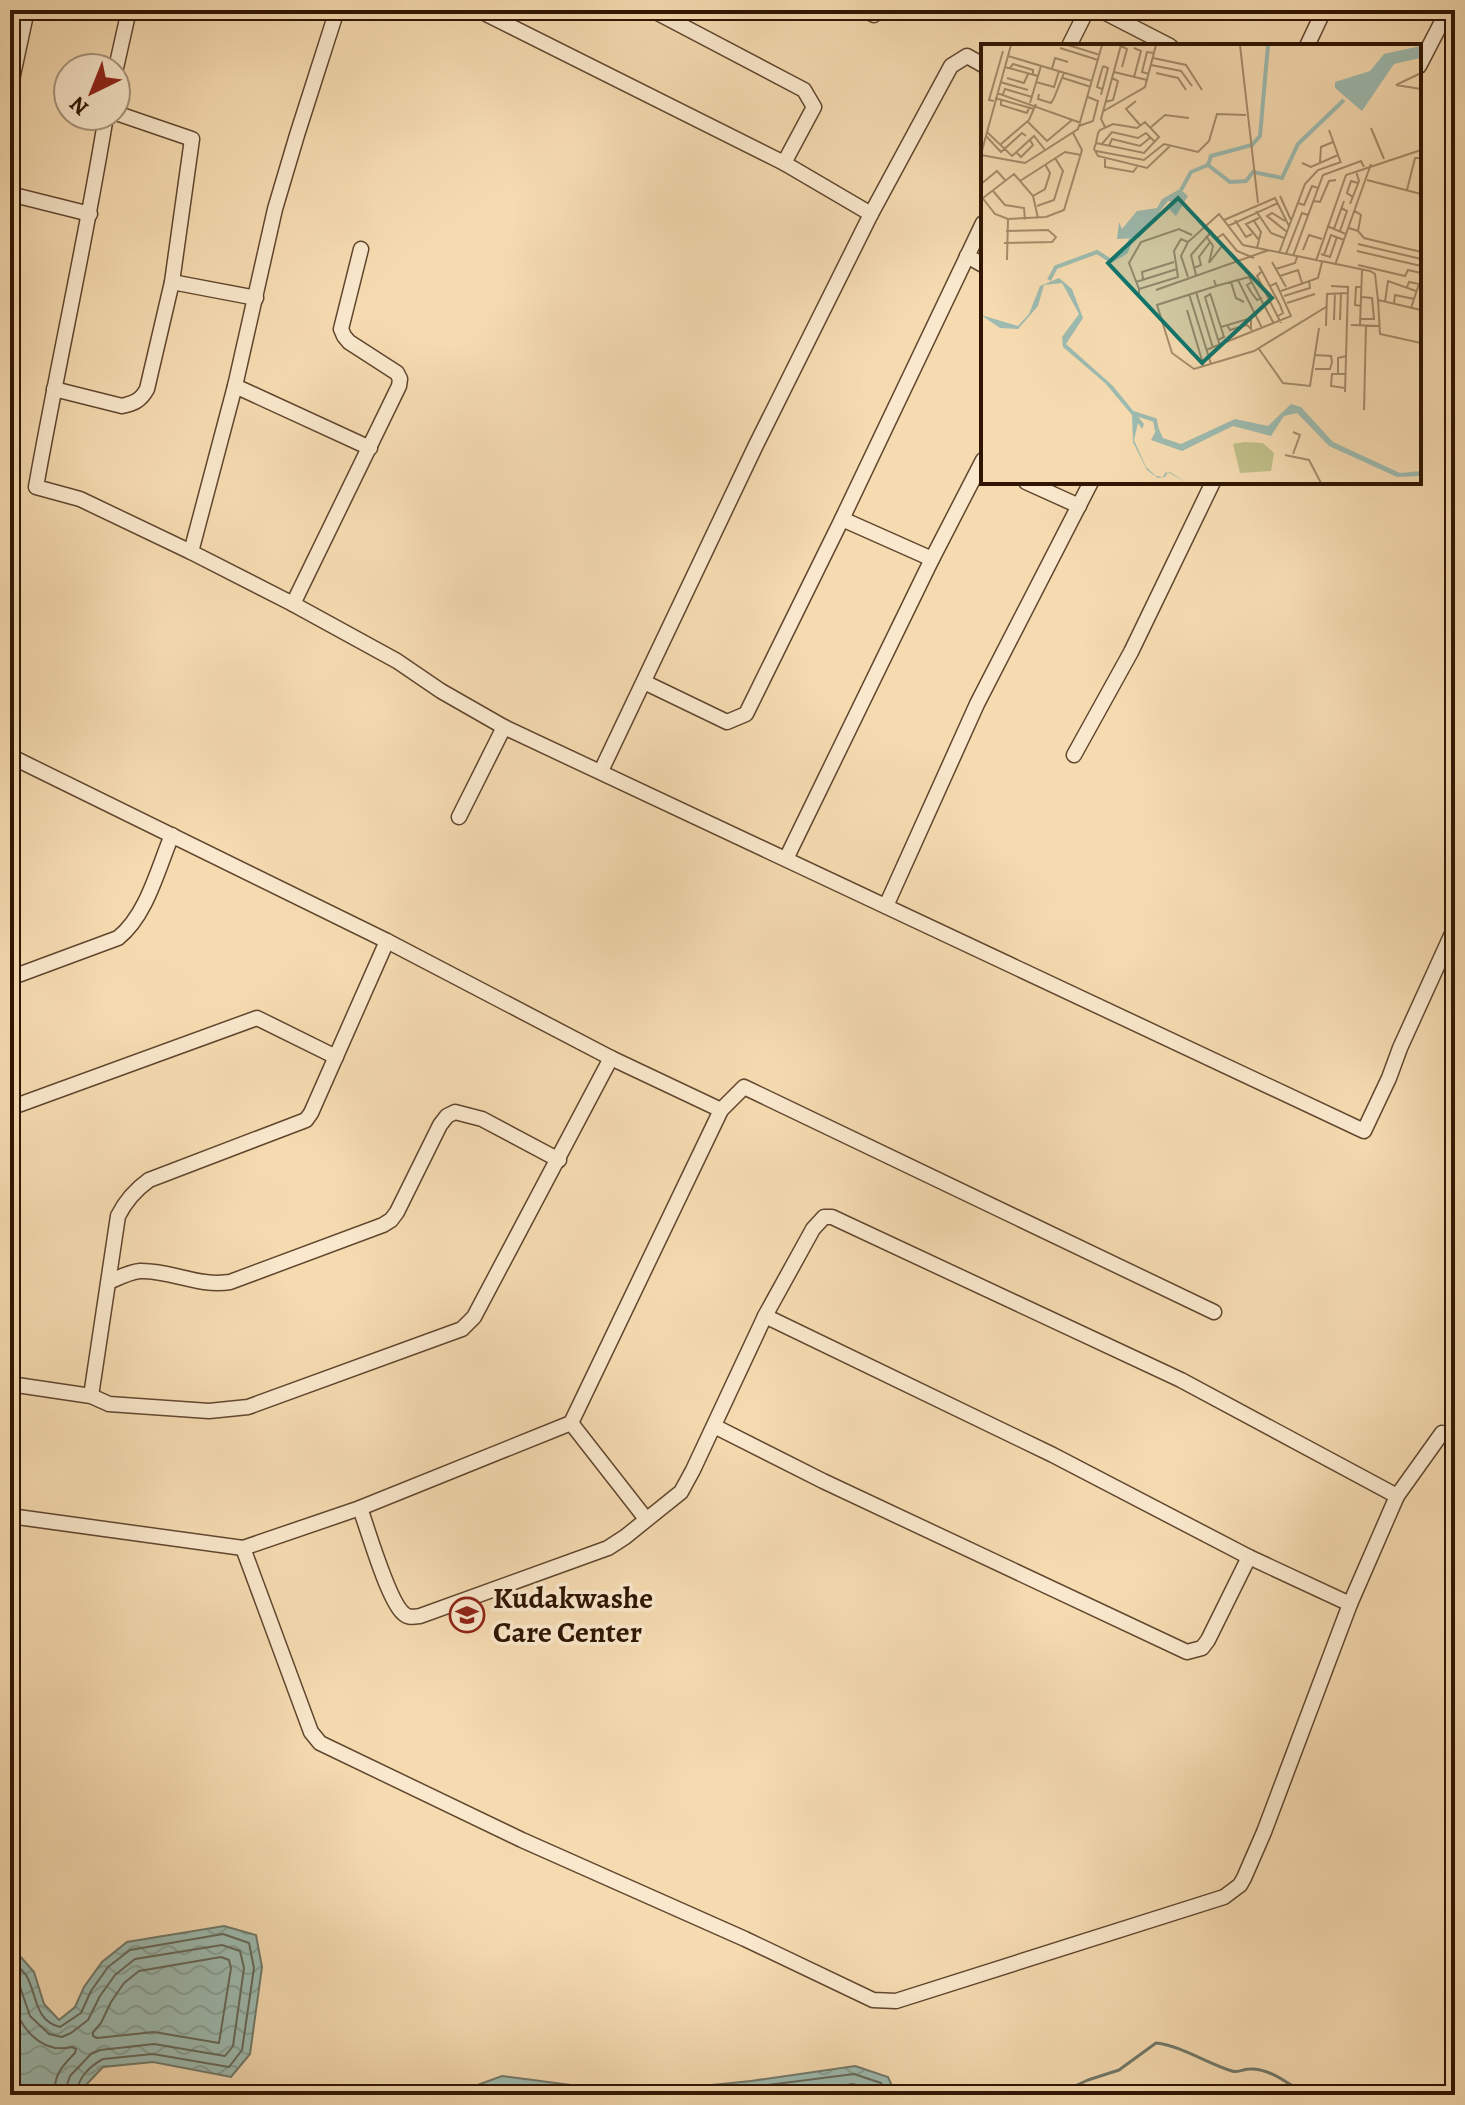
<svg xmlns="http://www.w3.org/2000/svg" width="1465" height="2105" font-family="Alegreya,serif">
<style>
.water{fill:url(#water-waves);stroke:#71796a;stroke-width:2}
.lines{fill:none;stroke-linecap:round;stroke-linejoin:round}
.shore{stroke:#666859;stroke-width:2}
.stream{stroke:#71796a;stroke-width:3}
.minor-casing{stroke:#61462e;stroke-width:17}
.minor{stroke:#f9e8cc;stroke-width:14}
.labels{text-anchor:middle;stroke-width:7;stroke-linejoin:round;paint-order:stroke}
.poi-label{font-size:30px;font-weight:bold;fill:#2f1502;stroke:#f9e8cc;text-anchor:start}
.inset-river{fill:none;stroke:#9dbbb0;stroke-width:4}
.inset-road{fill:none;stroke:#a68c6b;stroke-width:2}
.view{fill:#0f766e;fill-opacity:0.15;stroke:#0f766e;stroke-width:4}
.inset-edge{fill:none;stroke:#2f1502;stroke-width:4}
</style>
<defs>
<pattern id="water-waves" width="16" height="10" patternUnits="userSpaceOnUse" patternTransform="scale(2)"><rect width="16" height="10" fill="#9dbbb0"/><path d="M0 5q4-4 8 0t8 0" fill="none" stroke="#88a096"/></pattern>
</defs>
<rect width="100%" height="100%" fill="#f6dbb1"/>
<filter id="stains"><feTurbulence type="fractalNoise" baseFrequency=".0025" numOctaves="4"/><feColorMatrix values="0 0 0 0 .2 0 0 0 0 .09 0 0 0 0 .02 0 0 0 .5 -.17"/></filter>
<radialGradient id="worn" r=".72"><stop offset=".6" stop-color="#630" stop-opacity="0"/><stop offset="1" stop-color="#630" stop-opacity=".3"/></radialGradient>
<g class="water">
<polygon points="224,1926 256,1935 262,1967 250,2054 231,2077 153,2062 103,2067 84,2087 86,2095 10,2095 10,1957 20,1956 34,1972 44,2004 59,2020 75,2007 84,1987 102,1962 127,1942"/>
<polygon points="855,2066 888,2077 896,2095 450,2095 502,2076 632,2093 751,2081"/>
</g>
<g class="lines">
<g class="shore">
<polygon points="221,1957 229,1960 231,1968 219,2043 154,2032 97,2038 93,2036 93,2032 101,2023 111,2002 124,1983 139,1971"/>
<path d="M 10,1965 L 17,1965 C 18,1966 25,1974 26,1975 C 37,1993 34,2021 60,2027 L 81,2013 L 91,1991 L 108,1967 L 130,1950 L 223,1934 L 249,1943 L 254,1968 L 242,2050 L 229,2067 L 153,2054 L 103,2059 C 90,2066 75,2080 78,2095"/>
<polyline points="10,1975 18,1981 30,2016 49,2034 62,2037 71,2033 88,2020 100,1996 115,1975 135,1959 222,1945 240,1951 244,1968 233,2046 225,2056 154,2044 100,2050 91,2054 70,2076 67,2085 68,2095"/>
<path d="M 10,1997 C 19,2025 39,2055 72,2047 L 76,2049 L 75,2053 C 62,2066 53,2076 55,2095"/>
<polyline points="473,2095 504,2085 585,2095"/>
<polyline points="690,2095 854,2074 881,2083 887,2095"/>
<polyline points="777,2095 853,2084 873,2091 876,2095"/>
</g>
<path class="stream" d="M 1055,2095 L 1088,2080 L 1119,2070 L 1156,2043 C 1182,2046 1206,2063 1232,2071 C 1240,2073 1242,2069 1250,2069 C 1270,2068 1290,2085 1306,2095"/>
<g class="minor-casing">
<g id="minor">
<polyline points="478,10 784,163 871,214"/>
<polyline points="652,10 804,90 814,107 784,163"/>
<polyline points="864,10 874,15"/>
<polyline points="1100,10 1170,46"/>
<polyline points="1069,46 1087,10"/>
<polyline points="1307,46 1324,10"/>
<polyline points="1419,66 1448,10"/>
<polyline points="116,68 129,10"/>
<polyline points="10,89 27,10"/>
<path d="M 106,116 C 86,240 58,363 36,487 L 80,499 L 191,552 L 293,604 L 397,661 L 441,691 L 504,727"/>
<polyline points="10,194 90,214"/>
<polyline points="967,256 983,265"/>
<polyline points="172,282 256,298"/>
<polyline points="235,386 370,448"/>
<path d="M 54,389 L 122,406 C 135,403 141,400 147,389 L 172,282 L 192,139 L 116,113"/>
<polyline points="1026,482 1079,506"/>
<polyline points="842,519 932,559"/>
<polyline points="191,552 235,386 275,209 297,135 337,10"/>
<polyline points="293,604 399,386 400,379 397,373 349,342 344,336 341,329 361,249"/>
<polyline points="644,682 727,722 746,714 842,519 983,223"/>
<polyline points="1074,755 1131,652 1213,482"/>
<polyline points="10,756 387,941 611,1058 721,1110"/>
<polyline points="601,771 756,445 871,214 951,66 967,56 983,65"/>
<polyline points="459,817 504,727 1364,1131 1389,1078 1400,1048 1455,927"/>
<polyline points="786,859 932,559 983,460"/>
<polyline points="886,906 977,704 1091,482"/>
<path d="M 10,978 L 118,938 C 147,915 158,868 172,835"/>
<polyline points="10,1108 257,1018 336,1057"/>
<path d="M 109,1282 C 118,1278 129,1272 140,1271 C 171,1270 198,1287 230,1282 L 383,1225 L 391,1220 L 397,1212 L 440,1125 L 447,1116 L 455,1112 L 482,1119 L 559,1160"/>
<polyline points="765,1316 1053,1455 1249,1557 1350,1604"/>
<polyline points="10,1384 91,1396 109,1404 209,1411 248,1407 462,1329 474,1317 611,1058"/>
<path d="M 91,1396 L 118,1216 C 126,1200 135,1190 149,1180 L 306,1120 L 311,1113 L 387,941"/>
<polyline points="571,1423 646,1519"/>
<polyline points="714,1426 823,1481 1187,1652 1202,1648 1208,1640 1249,1557"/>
<path d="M 360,1508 C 368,1530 388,1600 403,1613 C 408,1618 413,1617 420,1616 L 608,1548 L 625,1537 L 681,1492 L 693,1470 L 765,1316 L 813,1229 L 824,1217 L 832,1217 L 1181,1380 L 1397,1496 L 1442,1433"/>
<polyline points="10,1516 243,1548 360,1508 571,1423 721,1110 744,1087 1214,1312"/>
<polyline points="243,1548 311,1732 320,1743 522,1840 745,1939 873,2000 896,2001 1224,1897 1240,1885 1244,1878 1264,1832 1350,1604 1397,1496"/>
</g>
</g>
<use href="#minor" class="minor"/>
</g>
<defs>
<g id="university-ring" transform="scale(1.8)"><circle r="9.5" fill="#f9e8cc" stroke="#8f2418" stroke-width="1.5"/><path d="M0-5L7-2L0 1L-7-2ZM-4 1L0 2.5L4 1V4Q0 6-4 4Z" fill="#8f2418"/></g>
</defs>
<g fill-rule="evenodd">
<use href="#university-ring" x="467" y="1615"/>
</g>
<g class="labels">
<g class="poi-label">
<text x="493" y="1608">Kudakwashe<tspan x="493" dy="34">Care Center</tspan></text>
</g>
</g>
<g transform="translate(981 44)">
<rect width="440" height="440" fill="#f6dbb1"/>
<path d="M 263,398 L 282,399 L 293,409 L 290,427 L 259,429 L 252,400 Z" fill="#c0bf89"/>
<path d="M 440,2 L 439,14 L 413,20 L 381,67 L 354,44 L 354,38 L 389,27 L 403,10 ZM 199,145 L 207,152 L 195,172 L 188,165 L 194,158 L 187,157 L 158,194 L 136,195 L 138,178 L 141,185 L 156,167 L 176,164 L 181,155 ZM 78,234 L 91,245 L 102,274 L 85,300 L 132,342 L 163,380 L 161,385 L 157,379 L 153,396 L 165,423 L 175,432 L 182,433 L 184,429 L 189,428 L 206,439 L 187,428 L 184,433 L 177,434 L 166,426 L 152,398 L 151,371 L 124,339 L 82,303 L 81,293 L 98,270 L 81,239 L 63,241 L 57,262 L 37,285 L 19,284 L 0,271 L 37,282 L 48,270 L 59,242 ZM 310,360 L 320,363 L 352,398 L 419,429 L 440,427 L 440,432 L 416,433 L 348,402 L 316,369 L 303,372 L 290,392 L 252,382 L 201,407 L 170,396 L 177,383 L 182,394 L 200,400 L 254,375 L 287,382 Z" fill="#9dbbb0"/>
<path class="inset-river" d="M 227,121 L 230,112 L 271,101 L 279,92 L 287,1M 200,146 L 210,128 L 227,121 L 249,138 L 265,137 L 272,128 L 301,134 L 317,100 L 363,56M 68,236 L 75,223 L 116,208 L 130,217 L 145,208 L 150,195M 152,369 L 174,376 L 176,387"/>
<path class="inset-road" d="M 87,1 L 119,11M 259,1 L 277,159M 140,2 L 146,5 L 141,23M 79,4 L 117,16M 27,12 L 111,37M 172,14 L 205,21 L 221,46M 170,21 L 200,27 L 211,42M 24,23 L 57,32M 29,24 L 32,20 L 52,26 L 52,31M 71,25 L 74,14 L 87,18M 133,28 L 166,36M 175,29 L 197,34 L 205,46M 168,30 L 161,28 L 166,8 L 173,9M 153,33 L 160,7 L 153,4M 26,34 L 43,39 L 47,30M 82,34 L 110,43M 19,38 L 47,46M 55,38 L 73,43 L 78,27M 415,41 L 440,29M 415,41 L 440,45M 121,45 L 116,43 L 122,22M 16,49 L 100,79M 22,50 L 24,45 L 51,53M 58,50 L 57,55 L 70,59 L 73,54M 120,51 L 127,24 L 122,22M 14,54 L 53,65M 73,54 L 83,29M 20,56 L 20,61 L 46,69 L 48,64M 13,57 L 8,56 L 22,7M 155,57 L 145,65 L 159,81M 124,58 L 132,56 L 137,37 L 131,34M 49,59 L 60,22M 121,68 L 164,43 L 175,1M 46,77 L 66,97 L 91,76M 98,82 L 112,77 L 117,57 L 107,53M 124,83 L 120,75 L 140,1M 169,84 L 184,71 L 208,74M 390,84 L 403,115M 348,86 L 360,119M 6,88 L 31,112 L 53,92 L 64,106M 5,92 L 20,108 L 41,89 L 45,92M 115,99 L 163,109 L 178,93 L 164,78 L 156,84 L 132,80 L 119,86 L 117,89 L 115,99 L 113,105 L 117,112 L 166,124 L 189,102M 20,100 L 48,76 L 55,60M 121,100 L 131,88 L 157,94 L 165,89 L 174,98M 128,102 L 131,95 L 159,102 L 170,93M 115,107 L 163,116 L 183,100 L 217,108 L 228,97 L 236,70 L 265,71M 36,109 L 40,113 L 52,101 L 49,96M 0,110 L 30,1M 0,111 L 44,119 L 97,85 L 121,1M 124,115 L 124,123 L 152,128 L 156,123M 339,118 L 340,103 L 352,98M 321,119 L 330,123 L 357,111M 386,136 L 440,150M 39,137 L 84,108 L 100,111M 0,140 L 16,127 L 24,136M 426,146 L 434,114 L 440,114M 12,147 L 24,161 L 43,164 L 44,176M 0,152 L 14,170 L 27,175 L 65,173 L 83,166 L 101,106 L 92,89M 52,152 L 64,145 L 69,129 L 64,120M 299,152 L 310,176M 372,153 L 366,149 L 370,137 L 377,139M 2,154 L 33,130 L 52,152 L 57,174M 333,157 L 339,158 L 348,137 L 355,136M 317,159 L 323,161 L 331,142 L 337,144M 369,160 L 378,137 L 375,127M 56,162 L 73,156 L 82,127 L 74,114M 275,167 L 290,189 L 303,194M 243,176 L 294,154 L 308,182M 254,176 L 265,193 L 271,190M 273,177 L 280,188 L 276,204M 304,177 L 291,169 L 286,172 L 306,188M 247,182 L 297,159M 346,182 L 365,190 L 354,221M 368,184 L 377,187 L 380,171 L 374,167M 353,185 L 363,157M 359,187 L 366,167 L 360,164M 377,187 L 383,194 L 440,208M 365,190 L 390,120M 225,192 L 232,202 L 228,219M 236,194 L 242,190 L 256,207 L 273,214M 278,196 L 265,180 L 278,174M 23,199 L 71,198 L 75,193 L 67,186 L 25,187M 377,200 L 440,215M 322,206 L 328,191 L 341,195M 376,207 L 440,222M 298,209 L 324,140 L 337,126 L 360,118M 305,210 L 321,169 L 327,171M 340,210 L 349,213 L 356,193M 343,211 L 350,191 L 363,196M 312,212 L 342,131 L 380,117 L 383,123M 26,216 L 27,175M 335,217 L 365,131 L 440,106M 291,218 L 305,243M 228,219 L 241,202 L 229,186M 377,221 L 424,232 L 427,226 L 440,229M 278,222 L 299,261 L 302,269 L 297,272M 213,224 L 220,221 L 218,213 L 229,198M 295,225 L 314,219 L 316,213M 280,228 L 276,232 L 300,279M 215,231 L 210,211 L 231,187M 299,232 L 317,226 L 321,239M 207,233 L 200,212 L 207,198 L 238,170 L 262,201 L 389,227 L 394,230 L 397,256 L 440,266M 162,235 L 161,228 L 193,218M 233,236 L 235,242 L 176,261 L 191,309 L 213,325 L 273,307 L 345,263M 257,236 L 281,284M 155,238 L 196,225M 250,238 L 255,254 L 263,258M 271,238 L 266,241 L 270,248 L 276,256 L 281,254M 235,242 L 268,233 L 293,280M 350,242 L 367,243 L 364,348M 426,243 L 428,238 L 438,240 L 430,264M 158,245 L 148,219 L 160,198 L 198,185 L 211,191M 175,246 L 288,206M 300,247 L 337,234 L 341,218M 215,248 L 232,304M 229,249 L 243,293 L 237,296M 158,250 L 158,245 L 197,233 L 193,207 L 200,195 L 207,198M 208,250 L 230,320M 230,250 L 224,253 L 239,302M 303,252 L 329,244 L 328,236M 397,256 L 399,290 L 440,299M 404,258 L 407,237 L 435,247M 306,259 L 334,250M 413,260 L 414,251 L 433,255M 380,262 L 374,261 L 375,243 L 381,243M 206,266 L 223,323M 379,275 L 393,275 L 391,254 L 380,253M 353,276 L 354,249M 359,276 L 360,249M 246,281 L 249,286 L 266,281 L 271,286M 370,281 L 399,282M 379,281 L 381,226M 345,282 L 346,250 L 367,249M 240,283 L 270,274 L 270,285M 278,305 L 302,339 L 329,342 L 338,284M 225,306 L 310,272 L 295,239 L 289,242M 334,325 L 349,325 L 351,318 L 350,312 L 334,311M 357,330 L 357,314 L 365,312M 364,344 L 350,342 L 351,330 L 364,330M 383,366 L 385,281M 312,388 L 319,391 L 312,410M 304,411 L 328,416 L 340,439"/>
<path class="view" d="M 197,154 L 291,254 L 221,319 L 127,219 Z"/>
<rect width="440" height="440" class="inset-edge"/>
</g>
<rect width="1465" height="2105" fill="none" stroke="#f6dbb1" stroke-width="40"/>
<rect x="12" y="12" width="1441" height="2081" fill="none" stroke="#2f1502" stroke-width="4"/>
<rect x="20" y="20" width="1425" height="2065" fill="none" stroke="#2f1502" stroke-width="2"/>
<g transform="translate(92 92) rotate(223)"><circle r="38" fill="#f9e8cc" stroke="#a8947b" stroke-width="2"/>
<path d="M0-6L14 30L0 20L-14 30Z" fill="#8f2418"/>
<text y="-12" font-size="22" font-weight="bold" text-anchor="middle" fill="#2f1502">N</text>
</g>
<rect width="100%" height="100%" filter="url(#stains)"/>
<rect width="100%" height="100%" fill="url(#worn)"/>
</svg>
